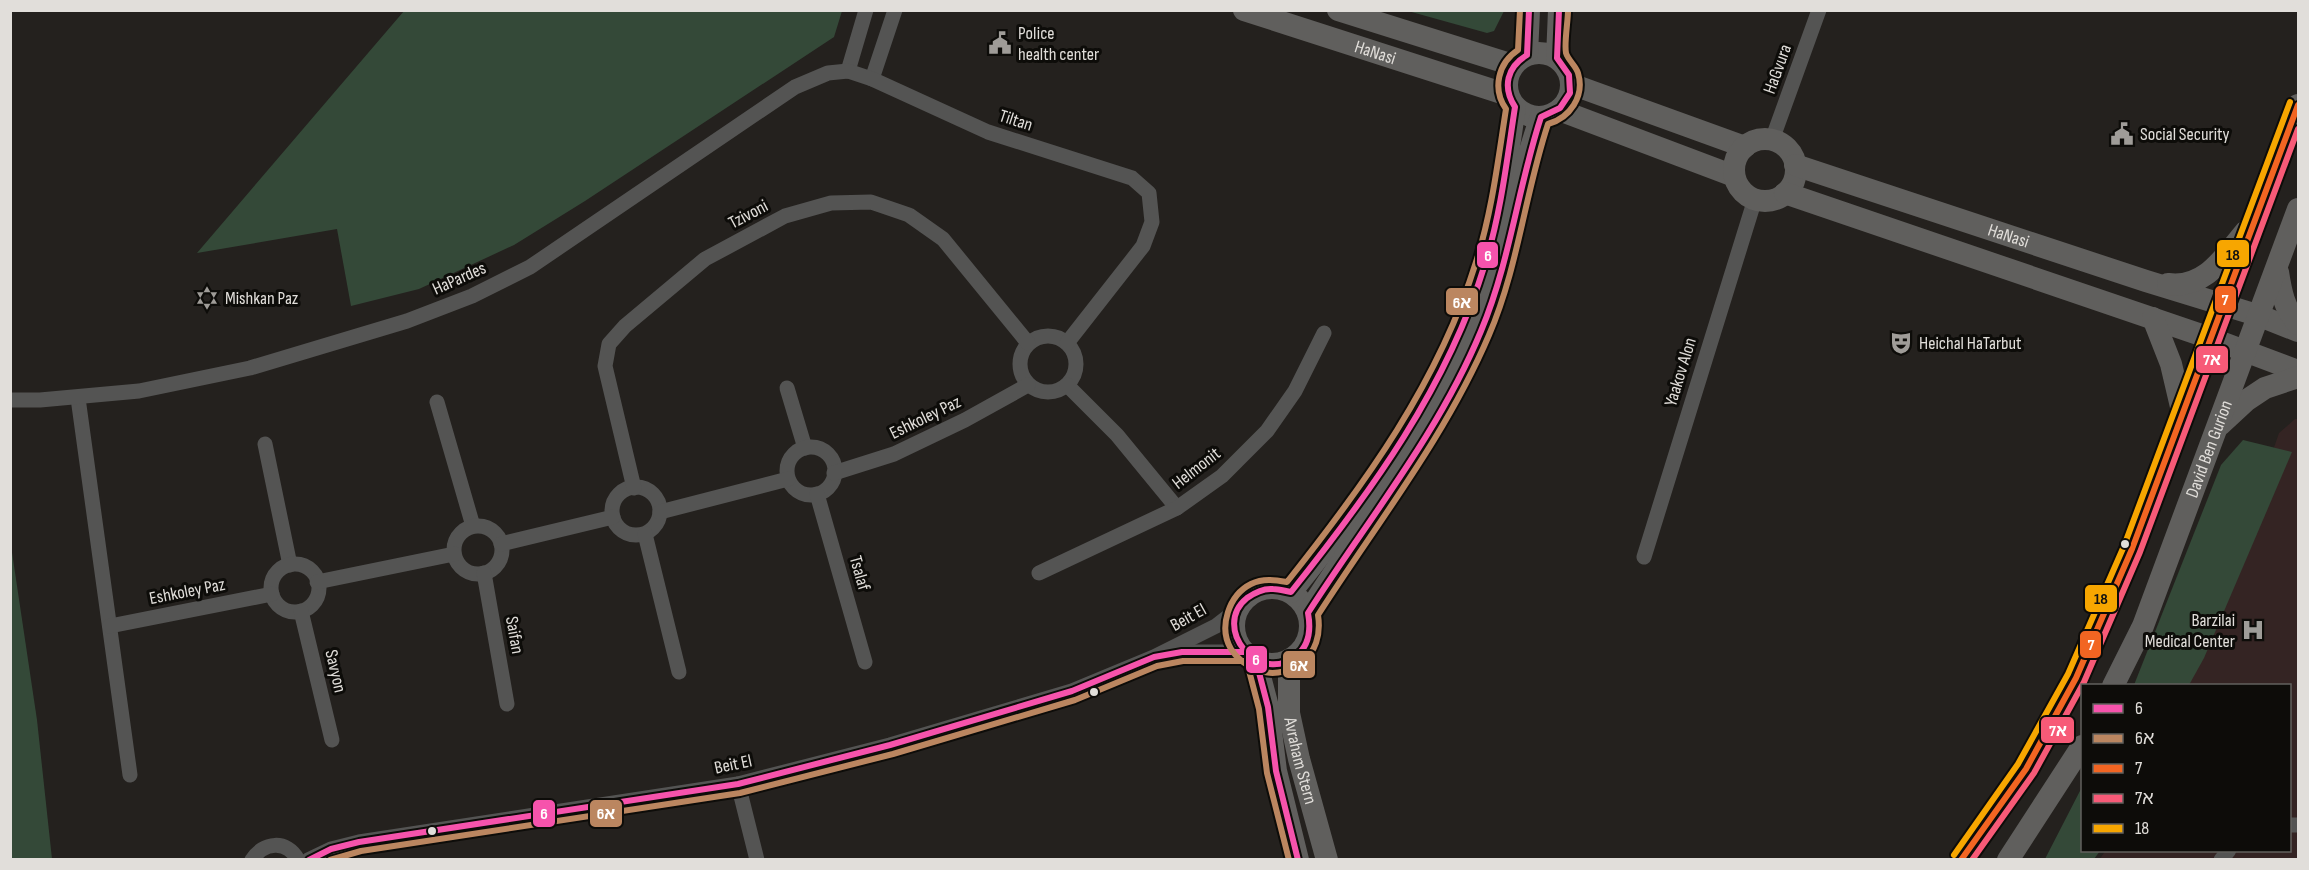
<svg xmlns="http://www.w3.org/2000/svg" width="2309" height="870" font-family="'Sofia Sans Condensed','Noto Sans Hebrew',sans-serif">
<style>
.medical{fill:#342423}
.green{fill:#344938}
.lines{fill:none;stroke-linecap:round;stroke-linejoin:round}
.street{stroke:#545453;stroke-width:15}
.secondary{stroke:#605f5d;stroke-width:22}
.bus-1-casing{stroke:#0d0c09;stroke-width:10}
.bus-2-casing{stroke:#0d0c09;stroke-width:10}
.bus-3-casing{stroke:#0d0c09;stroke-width:10}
.bus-4-casing{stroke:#0d0c09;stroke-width:10}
.bus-5-casing{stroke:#0d0c09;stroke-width:10}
.bus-1{stroke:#f653ac;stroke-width:6}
.bus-2{stroke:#bb8660;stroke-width:6}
.bus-3{stroke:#f26522;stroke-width:6}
.bus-4{stroke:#f75a77;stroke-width:6}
.bus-5{stroke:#f7a600;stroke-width:6}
.bus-dot{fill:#e1deda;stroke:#0d0c09;stroke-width:2}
.labels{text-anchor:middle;stroke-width:6;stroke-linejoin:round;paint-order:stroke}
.poi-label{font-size:18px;fill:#e1deda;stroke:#0d0c09;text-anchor:start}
.street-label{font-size:18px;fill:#e1deda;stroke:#0d0c09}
.line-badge{stroke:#0d0c09;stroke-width:2}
.badge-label{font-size:16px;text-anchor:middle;font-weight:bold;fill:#fff}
.pale-badge-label{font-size:16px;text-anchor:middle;font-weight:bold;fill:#111}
</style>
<rect width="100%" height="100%" fill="#24211e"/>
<polygon class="medical" points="2295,419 2298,419 2298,859 2099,860 2106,850 2290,850 2290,686 2186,685 2230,575 2279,433"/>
<g class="green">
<polygon points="404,11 404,10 842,11 834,37 585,201 514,245 419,289 351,306 337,229 197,253"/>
<polygon points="1408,11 1504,10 1504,11 1494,31 1487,33"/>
<polygon points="2243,440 2292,452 2204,658 2189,685 2134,685 2221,465"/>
<polygon points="10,539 37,720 52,859 11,859"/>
<polygon points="2082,787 2082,850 2100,851 2094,859 2045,859"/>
</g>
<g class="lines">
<g class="street">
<polyline points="848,71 866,10"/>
<polyline points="872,79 895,10"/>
<polyline points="1772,140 1819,10"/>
<circle cx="1048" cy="364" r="28"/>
<polyline points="1067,385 1117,435 1177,508"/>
<polyline points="787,388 805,448"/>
<polyline points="78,398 130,775"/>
<polyline points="10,400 40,400 139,391 250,368 407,321 472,296 530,267 795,87 828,73 848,71 872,79 988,132 1132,178 1149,193 1152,222 1143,246 1067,343"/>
<polyline points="437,402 473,526"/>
<polyline points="265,444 290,565"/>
<circle cx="811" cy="471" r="24"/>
<polyline points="834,473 894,454 965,420 1028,385"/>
<circle cx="636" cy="511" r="24"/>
<polyline points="634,488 605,366 609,344 625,326 705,259 785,216 831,203 871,202 909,215 943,239 1028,343"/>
<polyline points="817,494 865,662"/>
<polyline points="660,512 788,479"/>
<circle cx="478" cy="550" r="24"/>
<polyline points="645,534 679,672"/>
<polyline points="501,544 613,517"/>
<polyline points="1644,557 1755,199"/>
<circle cx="295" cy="588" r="24"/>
<polyline points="484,573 507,704"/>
<polyline points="1039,573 1177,508 1222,476 1267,431 1295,391 1324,333"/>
<polyline points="317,582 454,554"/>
<polyline points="301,611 332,740"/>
<polyline points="110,626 272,594"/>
<polyline points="1169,655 1182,652 1244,652"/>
<polyline points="738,784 757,860"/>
<polyline points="2290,825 2298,825"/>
<path d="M 252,860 C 263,842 287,839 298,860"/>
<polyline points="308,860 331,849 359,842 738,784 890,745 1072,691 1154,657 1216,626 1238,609"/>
<polyline points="2221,860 2229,850"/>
</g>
<g class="secondary">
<path id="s1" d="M 1244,10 L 1508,95"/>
<polyline points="1338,10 1513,65"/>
<circle cx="1539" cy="85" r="32"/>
<polyline points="1527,55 1529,10"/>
<polyline points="1557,58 1559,10"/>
<polyline points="1571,84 1745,147"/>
<polyline points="1559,110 1734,176"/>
<circle cx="1765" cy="170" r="31"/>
<path id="s2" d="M 1795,165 L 2146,281 L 2260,316 L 2298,331"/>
<polyline points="1785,193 2210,338 2298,371"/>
<path d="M 2278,272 C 2281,292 2284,308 2298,324"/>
<path d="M 2168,284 C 2205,289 2224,257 2245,232"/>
<polyline points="2153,318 2171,364 2182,411"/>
<polyline points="2220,425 2247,400 2265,388 2298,377"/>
<circle cx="1272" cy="626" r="38"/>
<path d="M 1291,592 C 1370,494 1449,387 1485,264 C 1500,214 1507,159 1515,107"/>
<path d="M 1308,613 C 1366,520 1439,432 1481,331 C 1510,262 1515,187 1541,117"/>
<path id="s3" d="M 1289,660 L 1289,713 L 1299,759 L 1327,860"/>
<polyline points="1256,661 1268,707 1276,771 1298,860"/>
<path id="s4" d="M 2113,686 L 2143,626 L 2298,209"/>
<polyline points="1961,860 2026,769 2076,678 2132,549 2298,105"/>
<polyline points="2008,860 2082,746"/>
</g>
<g class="bus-1-casing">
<g id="bus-1">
<path d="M 1529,10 L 1527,55 C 1507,67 1502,87 1515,107 C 1507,159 1501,213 1485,264 C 1447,388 1371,492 1291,592 C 1285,591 1279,589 1273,589 C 1263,588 1254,593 1247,598 C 1211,627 1258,686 1296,656 C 1310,645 1311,629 1308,613 C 1367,521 1439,433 1481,331 C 1510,262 1518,187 1541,117 L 1560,108 L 1570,93 L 1569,75 L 1557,58 L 1559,10"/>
<polyline points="1256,661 1268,707 1276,771 1298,860"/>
<polyline points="309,860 331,849 359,842 738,784 890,745 1072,691 1154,657 1182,652 1244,652"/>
</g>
</g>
<g class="bus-2-casing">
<g id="bus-2">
<path d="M 1520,10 L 1518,50 C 1498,63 1492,89 1506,109 C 1498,160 1492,212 1476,262 C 1439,382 1365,484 1287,582 C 1275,580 1263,578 1251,584 C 1229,595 1218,627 1231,649 C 1237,659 1245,664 1255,669 C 1270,676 1287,673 1300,664 C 1316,653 1321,634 1318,615 C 1377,523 1446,436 1489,335 C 1518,268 1525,193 1548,124 C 1570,118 1585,96 1578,73 C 1576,66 1568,60 1566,53 C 1564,43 1568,22 1568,10"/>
<polyline points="1247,663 1259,709 1267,773 1289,860"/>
<polyline points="330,860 361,851 740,793 893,754 1075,700 1157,666 1183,661 1244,661"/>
</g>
</g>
<g class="bus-3-casing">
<polyline id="bus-3" points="1961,860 2026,769 2076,678 2132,549 2298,105"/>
</g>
<g class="bus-4-casing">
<polyline id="bus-4" points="1972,860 2034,773 2084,682 2140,552 2298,129"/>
</g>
<g class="bus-5-casing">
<polyline id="bus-5" points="1954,855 2018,764 2068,674 2124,546 2290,102"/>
</g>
<use href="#bus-1" class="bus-1"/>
<use href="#bus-2" class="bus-2"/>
<use href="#bus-3" class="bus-3"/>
<use href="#bus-4" class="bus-4"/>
<use href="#bus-5" class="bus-5"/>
</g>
<defs>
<g id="civic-bare" transform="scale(1.8)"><path d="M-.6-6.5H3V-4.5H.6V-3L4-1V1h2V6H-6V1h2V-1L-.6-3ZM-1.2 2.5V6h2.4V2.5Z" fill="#9f9c98" stroke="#0d0c09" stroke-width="2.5" paint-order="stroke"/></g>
<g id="synagogue-bare" transform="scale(1.8)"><path d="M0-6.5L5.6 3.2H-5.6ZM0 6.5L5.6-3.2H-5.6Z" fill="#9f9c98" stroke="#0d0c09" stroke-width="2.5" paint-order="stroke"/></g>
<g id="theatre-bare" transform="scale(1.8)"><path d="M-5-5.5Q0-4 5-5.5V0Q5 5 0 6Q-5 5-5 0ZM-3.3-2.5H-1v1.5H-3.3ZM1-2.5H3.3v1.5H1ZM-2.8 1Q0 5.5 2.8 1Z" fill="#9f9c98" stroke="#0d0c09" stroke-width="2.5" paint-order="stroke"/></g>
<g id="hospital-bare" transform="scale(1.8)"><path d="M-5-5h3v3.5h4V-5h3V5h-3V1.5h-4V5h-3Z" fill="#9f9c98" stroke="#0d0c09" stroke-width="2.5" paint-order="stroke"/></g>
</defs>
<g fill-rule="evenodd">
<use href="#civic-bare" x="1000" y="43"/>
<use href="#civic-bare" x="2122" y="134"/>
<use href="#synagogue-bare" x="207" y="298"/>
<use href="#theatre-bare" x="1901" y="343"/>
<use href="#hospital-bare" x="2253" y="630"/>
</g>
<g class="bus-dot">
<circle cx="2125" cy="544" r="5"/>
<circle cx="1094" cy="692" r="5"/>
<circle cx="432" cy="831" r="5"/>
</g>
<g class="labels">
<g class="poi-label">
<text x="1018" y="39">Police<tspan x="1018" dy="21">health center</tspan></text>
<text x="2140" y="140">Social Security</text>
<text x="225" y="304">Mishkan Paz</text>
<text x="1919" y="349">Heichal HaTarbut</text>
<text x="2235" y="626" text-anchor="end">Barzilai<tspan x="2235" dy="21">Medical Center</tspan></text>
</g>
<g class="street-label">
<text dy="6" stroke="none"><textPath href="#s1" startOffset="138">HaNasi</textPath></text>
<text transform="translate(1777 69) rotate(-70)" y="6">HaGvura</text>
<text transform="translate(1016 120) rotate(18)" y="6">Tiltan</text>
<text transform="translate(748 214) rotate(-28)" y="6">Tzivoni</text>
<text dy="6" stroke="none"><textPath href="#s2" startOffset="225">HaNasi</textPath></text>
<text transform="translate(459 278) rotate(-24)" y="6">HaPardes</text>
<text transform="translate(1680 372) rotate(-73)" y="6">Yaakov Alon</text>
<text transform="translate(925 417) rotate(-26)" y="6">Eshkoley Paz</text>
<text dy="6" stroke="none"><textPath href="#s4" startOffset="256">David Ben Gurion</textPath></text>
<text transform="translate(1196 468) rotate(-38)" y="6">Helmonit</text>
<text transform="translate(860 573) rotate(74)" y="6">Tsalaf</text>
<text transform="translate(187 591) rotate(-11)" y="6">Eshkoley Paz</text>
<text transform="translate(1188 617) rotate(-29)" y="6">Beit El</text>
<text transform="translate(515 635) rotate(80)" y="6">Saifan</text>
<text transform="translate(336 671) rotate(77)" y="6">Savyon</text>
<text dy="6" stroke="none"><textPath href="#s3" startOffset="102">Avraham Stern</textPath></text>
<text transform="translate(733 764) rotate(-12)" y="6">Beit El</text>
</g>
</g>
<g class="line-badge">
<rect x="2216" y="239" width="34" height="29" rx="6" fill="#f7a600"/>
<rect x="1476" y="241" width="23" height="28" rx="6" fill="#f653ac"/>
<rect x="2214" y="285" width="23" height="29" rx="6" fill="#f26522"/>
<rect x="1445" y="287" width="34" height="29" rx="6" fill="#bb8660"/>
<rect x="2195" y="345" width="34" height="29" rx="6" fill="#f75a77"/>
<rect x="2084" y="584" width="34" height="29" rx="6" fill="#f7a600"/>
<rect x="2079" y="630" width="23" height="29" rx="6" fill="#f26522"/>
<rect x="1245" y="645" width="23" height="29" rx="6" fill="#f653ac"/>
<rect x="1282" y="650" width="34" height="29" rx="6" fill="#bb8660"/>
<rect x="2040" y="716" width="35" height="28" rx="6" fill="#f75a77"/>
<rect x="589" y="799" width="34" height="29" rx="6" fill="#bb8660"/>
<rect x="532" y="799" width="24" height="29" rx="6" fill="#f653ac"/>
</g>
<g class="badge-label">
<text x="1488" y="261">6</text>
<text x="2225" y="305">7</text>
<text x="1462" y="308">6א</text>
<text x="2212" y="365">7א</text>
<text x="2091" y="650">7</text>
<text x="1256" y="665">6</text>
<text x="1299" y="671">6א</text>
<text x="2058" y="736">7א</text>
<text x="606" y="819">6א</text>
<text x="544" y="819">6</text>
</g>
<g class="pale-badge-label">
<text x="2233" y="260">18</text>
<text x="2101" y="604">18</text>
</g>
<rect width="2309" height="870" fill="none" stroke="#e1deda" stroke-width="24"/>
<rect x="2081" y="684" width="210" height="168" fill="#0d0c09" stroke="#62605d" stroke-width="1.5"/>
<rect x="2093" y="704" width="30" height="9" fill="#f653ac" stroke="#62605d" stroke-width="1.5"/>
<text x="2135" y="714" font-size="18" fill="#e1deda">6</text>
<rect x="2093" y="734" width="30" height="9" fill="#bb8660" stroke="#62605d" stroke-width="1.5"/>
<text x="2135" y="744" font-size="18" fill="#e1deda">6א</text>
<rect x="2093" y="764" width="30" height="9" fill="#f26522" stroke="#62605d" stroke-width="1.5"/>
<text x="2135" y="774" font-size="18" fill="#e1deda">7</text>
<rect x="2093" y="794" width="30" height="9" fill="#f75a77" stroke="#62605d" stroke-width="1.5"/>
<text x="2135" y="804" font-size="18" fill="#e1deda">7א</text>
<rect x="2093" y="824" width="30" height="9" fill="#f7a600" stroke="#62605d" stroke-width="1.5"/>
<text x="2135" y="834" font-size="18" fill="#e1deda">18</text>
</svg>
